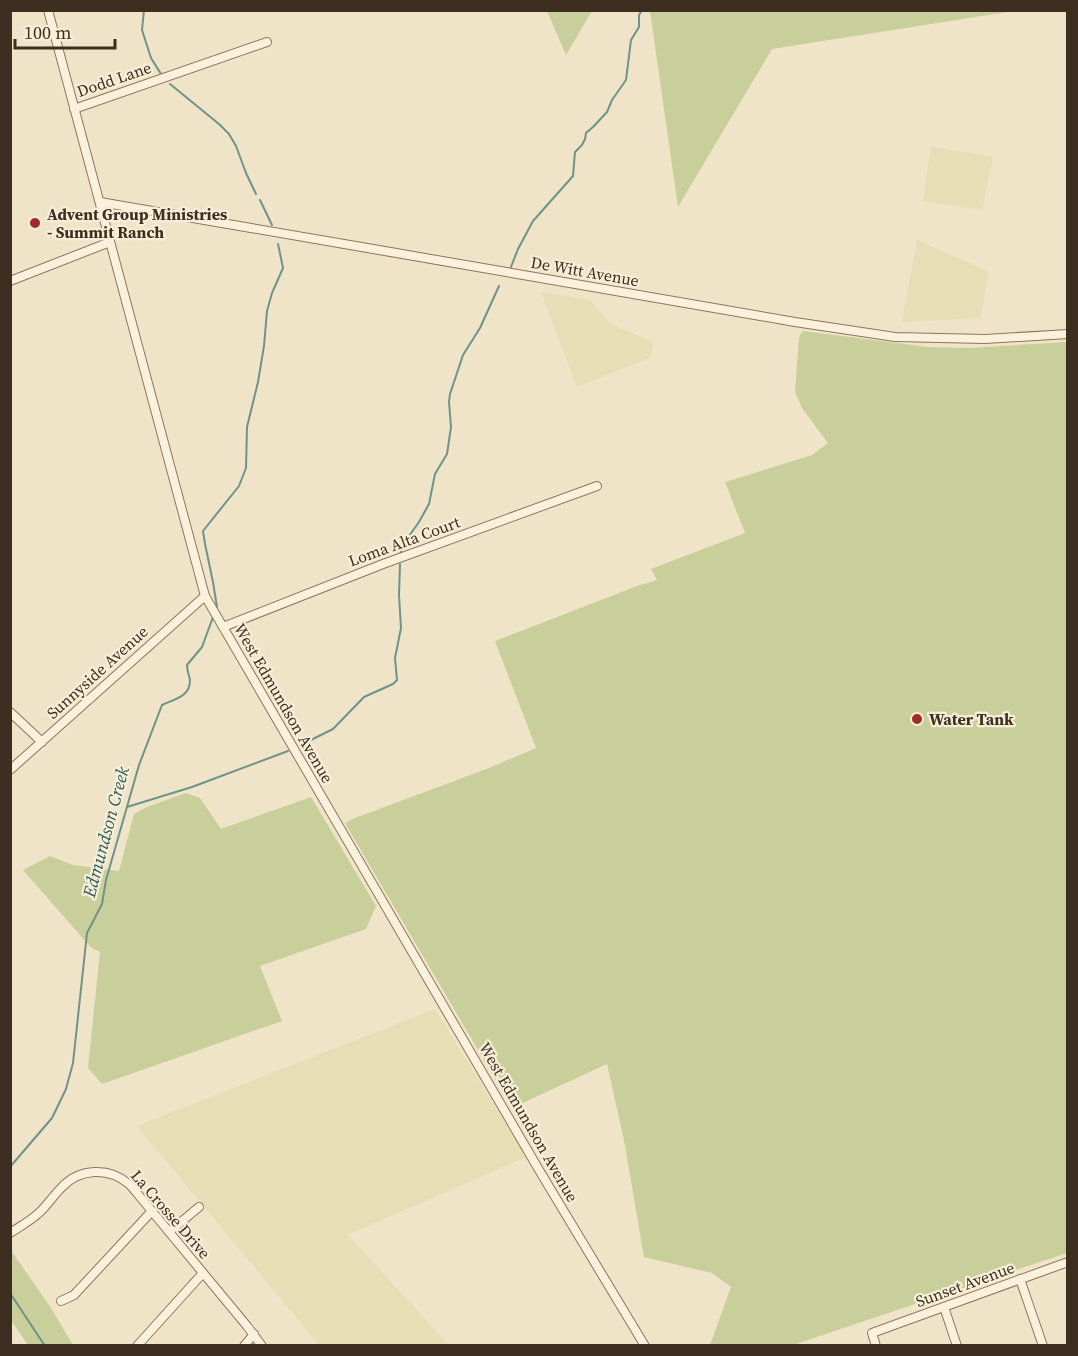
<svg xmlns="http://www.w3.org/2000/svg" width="1078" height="1356" font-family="'Source Serif 4',serif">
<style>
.farmland{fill:#e6deb5}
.green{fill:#c9cf9b}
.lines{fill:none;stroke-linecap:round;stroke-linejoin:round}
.stream{stroke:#6f938a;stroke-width:2}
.minor-casing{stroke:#8d765c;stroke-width:10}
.minor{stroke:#faf1dc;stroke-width:8}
.poi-dot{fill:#9e2a2b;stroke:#f7eed8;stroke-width:2}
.labels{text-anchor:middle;stroke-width:4.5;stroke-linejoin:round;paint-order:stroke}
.street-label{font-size:16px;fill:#3d2e20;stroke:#f7eed8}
.poi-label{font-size:16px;font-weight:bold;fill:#3d2e20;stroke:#f7eed8;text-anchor:start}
.water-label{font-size:18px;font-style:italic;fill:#2f5d5a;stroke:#f7eed8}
</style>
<rect width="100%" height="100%" fill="#f0e4c8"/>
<g class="farmland">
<polygon points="931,147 993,156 982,210 923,201"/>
<polygon points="917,240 988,271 981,318 902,322"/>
<polygon points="541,292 590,300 611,324 651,341 653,345 651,357 577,387"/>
<polygon points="435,1009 526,1157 348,1235 449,1345 319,1345 137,1126"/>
</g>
<g class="green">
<polygon points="547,11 592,11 566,55"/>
<polygon points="650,11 650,10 1014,11 772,49 678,207"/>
<polygon points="803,331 928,347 969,348 1067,342 1067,1253 793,1345 710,1345 731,1287 712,1273 644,1257 624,1140 607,1064 512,1108 345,823 355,818 489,768 536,748 495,641 637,586 657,580 651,569 745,533 725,482 812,455 828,443 802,408 795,392 799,337"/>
<polygon points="186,793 200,798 221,829 311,797 376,906 366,929 260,966 282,1021 102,1084 88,1068 100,952 92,948 87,943 23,870 50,856 73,865 119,871 134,814 147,807"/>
<polygon points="10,1249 51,1308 73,1345 28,1345 11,1320"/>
</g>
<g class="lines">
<g class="stream">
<polyline points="144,10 142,30 151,58 161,74"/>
<polyline points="170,84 219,124 229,134 236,146 246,173 256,194"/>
<polyline points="260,200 272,225"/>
<polyline points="511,267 518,249 533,221 573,176 575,152 582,145 585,139 586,133 593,127 607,112 612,100 626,80 631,40 639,27 639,15 642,10"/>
<polyline points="400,554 404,543 419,522 429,504 435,474 447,454 451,427 449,402 450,394 463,355 480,328 499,286"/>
<polyline points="217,607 213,582 205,544 203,531 239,486 246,468 247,427 258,382 264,346 267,311 272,293 283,268 278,244"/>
<polyline points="301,745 333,729 364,697 393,684 397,680 395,658 401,628 399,595 400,564"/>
<polyline points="127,807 192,787 288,751"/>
<path d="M 10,1167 L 52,1118 L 66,1089 L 73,1063 L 87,933 L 102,904 L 106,880 L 139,765 L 162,705 C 175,699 190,697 190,680 C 189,675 187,671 187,665 L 202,647 L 213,617"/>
<polyline points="10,1293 45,1346"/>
</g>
<g class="minor-casing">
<g id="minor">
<polyline points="48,10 205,596 539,1170 645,1346"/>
<polyline points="74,109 267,42"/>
<polyline points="100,202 379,250 795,322 895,337 985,339 1068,334"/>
<polyline points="10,281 110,242"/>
<polyline points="223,627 383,564 597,486"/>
<polyline points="10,712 42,742"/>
<polyline points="10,770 205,596"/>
<polyline points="169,1232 199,1207"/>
<path d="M 10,1233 C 21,1226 32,1220 41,1211 C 48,1204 54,1195 62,1187 C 80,1168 109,1167 129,1184 C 133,1188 137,1193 141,1198 L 247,1326 L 262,1346"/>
<polyline points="1020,1279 1043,1346"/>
<polyline points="61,1301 74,1295 152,1211"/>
<polyline points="944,1307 957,1346"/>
<polyline points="137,1346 203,1273"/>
<polyline points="244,1346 254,1334"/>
<polyline points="876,1346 872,1333 1068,1262"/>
</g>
</g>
<use href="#minor" class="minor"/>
</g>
<g class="poi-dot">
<circle cx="35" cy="223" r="6"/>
<circle cx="917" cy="719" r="6"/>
</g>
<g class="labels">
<g class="street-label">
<text transform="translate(114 79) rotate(-19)" y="6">Dodd Lane</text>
<text transform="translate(585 271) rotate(10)" y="6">De Witt Avenue</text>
<text transform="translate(404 541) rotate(-20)" y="6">Loma Alta Court</text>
<text transform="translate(97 672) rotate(-42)" y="6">Sunnyside Avenue</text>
<text transform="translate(284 703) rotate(60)" y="6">West Edmundson Avenue</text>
<text transform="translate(529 1122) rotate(60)" y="6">West Edmundson Avenue</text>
<text transform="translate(171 1214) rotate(49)" y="6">La Crosse Drive</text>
<text transform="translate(965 1284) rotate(-20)" y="6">Sunset Avenue</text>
</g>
<g class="poi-label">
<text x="47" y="220">Advent Group Ministries<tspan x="47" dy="18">- Summit Ranch</tspan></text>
<text x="929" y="725">Water Tank</text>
</g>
<g class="water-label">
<text transform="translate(106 832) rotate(-75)" y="6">Edmundson Creek</text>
</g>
</g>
<rect width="1078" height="1356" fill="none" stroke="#3d2e20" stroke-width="24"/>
<path d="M15 39v9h100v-9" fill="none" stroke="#3d2e20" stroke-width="3"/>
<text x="24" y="39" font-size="18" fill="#3d2e20" stroke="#f7eed8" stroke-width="4.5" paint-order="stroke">100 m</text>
</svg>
